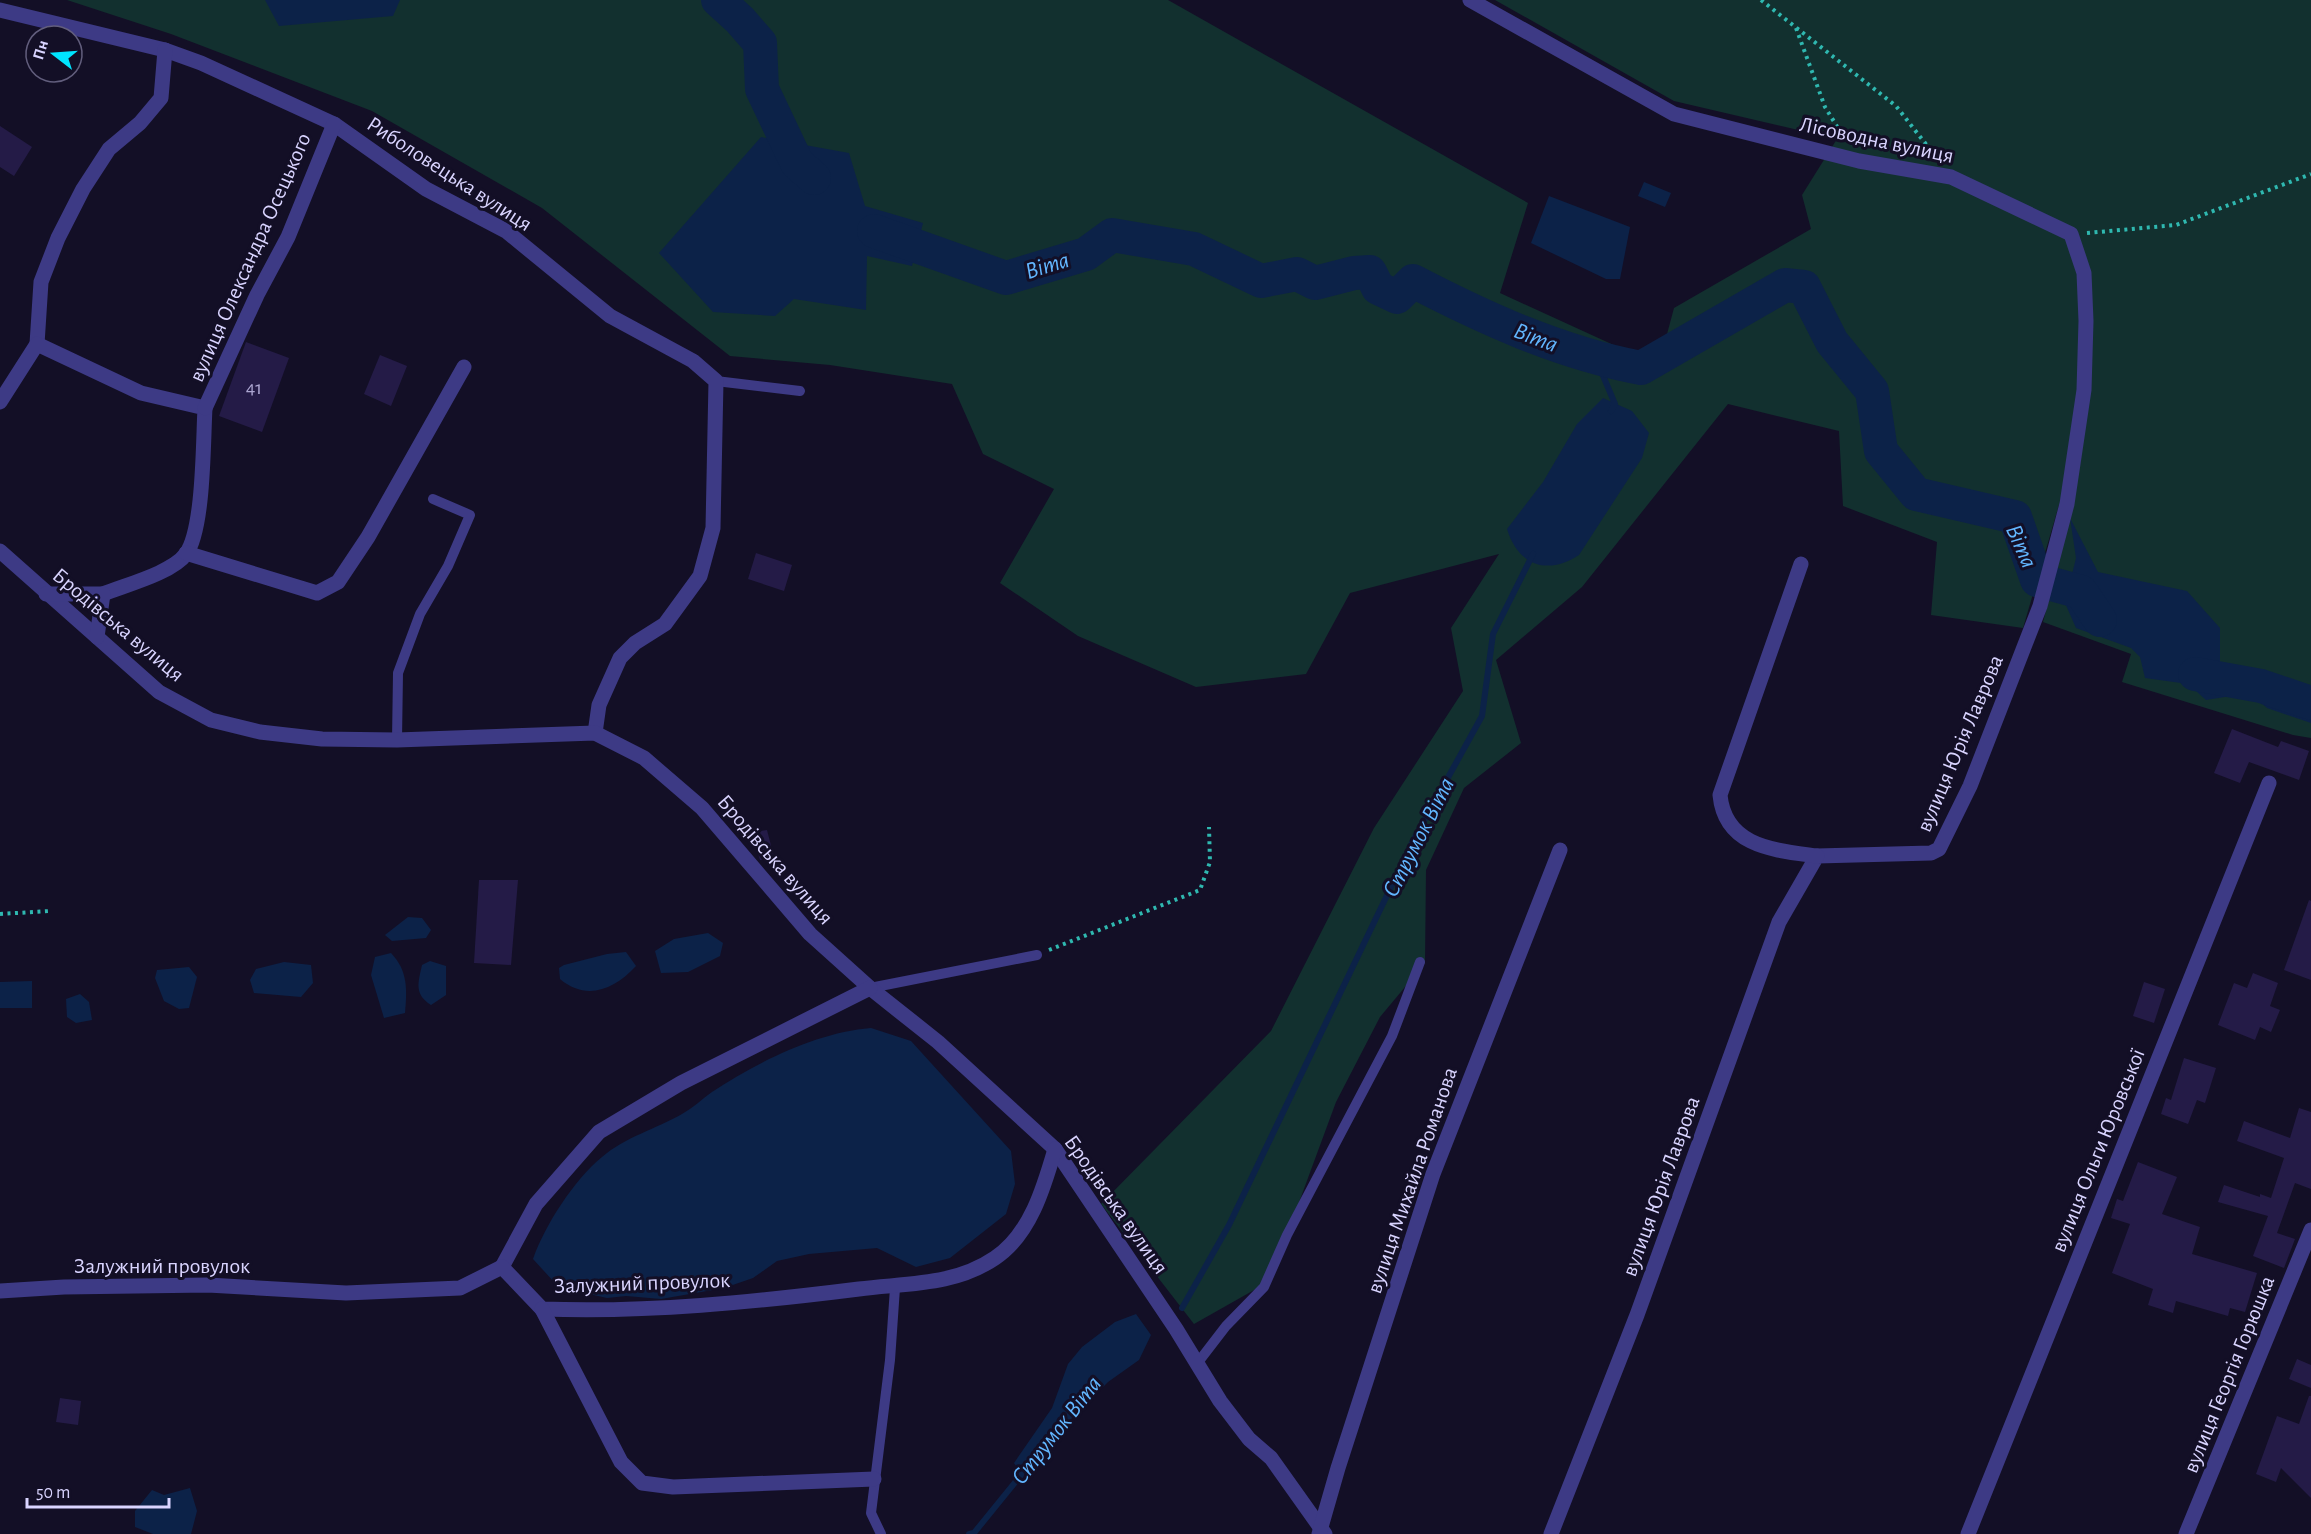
<svg xmlns="http://www.w3.org/2000/svg" width="2311" height="1534" font-family="'Alegreya Sans',sans-serif">
<style>
.green{fill:#12302f}
.water{fill:#0c2248}
.lines{fill:none;stroke-linecap:round;stroke-linejoin:round}
.stream{stroke:#0c2248;stroke-width:6}
.river{stroke:#0c2248;stroke-width:34}
.building{fill:#241b47}
.path{stroke:#2fb8b0;stroke-width:4;stroke-dasharray:3 4.5;stroke-linecap:butt}
.lane{stroke:#3d3a85;stroke-width:10}
.street{stroke:#3d3a85;stroke-width:15}
.labels{text-anchor:middle;stroke-width:6;stroke-linejoin:round;paint-order:stroke}
.number-label{font-size:20px;fill:#aca6d1}
.street-label{font-size:22px;fill:#d9d4ff;stroke:#130f26}
.water-label{font-size:24px;font-style:italic;fill:#62b6ff;stroke:#130f26}
</style>
<rect width="100%" height="100%" fill="#130f26"/>
<polygon class="green" points="67,0 1168,0 1528,203 1500,293 1642,358 1663,349 1674,308 1811,229 1802,195 1837,139 1674,101 1495,0 2311,0 2311,738 2293,735 2122,682 2131,654 2043,622 2070,518 2059,505 2023,628 1931,615 1937,542 1843,506 1839,431 1728,404 1582,587 1496,660 1521,743 1464,788 1426,870 1425,963 1380,1017 1336,1102 1270,1281 1194,1324 1101,1204 1271,1031 1374,828 1463,691 1451,628 1499,554 1350,593 1306,674 1196,687 1078,636 1000,583 1054,489 983,454 952,384 830,365 730,356 542,208 372,111 171,34"/>
<g class="water">
<polygon points="265,0 400,0 393,16 279,26"/>
<polygon points="761,137 849,153 865,206 923,223 912,266 867,256 866,310 794,299 775,316 713,312 659,253"/>
<polygon points="1644,182 1671,193 1665,207 1638,196"/>
<polygon points="1549,196 1630,227 1620,279 1606,279 1531,243"/>
<path d="M 1603,398 L 1632,411 L 1649,433 L 1642,458 L 1579,555 C 1547,576 1518,565 1507,529 L 1543,482 L 1577,424 Z"/>
<polygon points="2070,518 2098,572 2187,591 2220,628 2220,675 2311,708 2311,723 2267,708 2250,693 2206,700 2188,684 2145,678 2140,657 2131,648 2076,628 2065,603 2076,558"/>
<polygon points="408,917 422,918 431,930 426,938 392,941 385,935"/>
<polygon points="708,933 723,943 720,956 688,972 661,973 655,951 674,939"/>
<path d="M 626,952 L 636,966 C 614,990 586,1001 560,979 L 559,968 L 564,965 L 607,954 Z"/>
<path d="M 391,953 C 408,971 407,989 405,1013 L 384,1018 L 371,975 L 375,957 Z"/>
<path d="M 430,961 L 446,966 L 446,995 L 431,1005 C 414,994 418,983 422,965 Z"/>
<polygon points="284,962 311,965 313,983 301,997 254,993 250,980 256,969"/>
<polygon points="189,967 197,977 189,1008 179,1009 164,1001 155,978 157,970"/>
<polygon points="32,981 32,1008 0,1008 0,982"/>
<polygon points="80,994 89,1002 92,1020 76,1023 67,1017 66,999"/>
<path d="M 871,1028 L 911,1041 L 1011,1151 L 1015,1184 L 1006,1214 L 950,1258 L 916,1267 L 877,1248 L 809,1254 L 777,1261 L 753,1278 L 724,1288 L 661,1299 L 626,1296 L 607,1298 L 580,1292 L 554,1282 L 533,1259 C 545,1225 574,1180 602,1157 C 625,1137 656,1129 682,1114 C 693,1108 702,1099 712,1092 C 757,1062 818,1032 871,1028 Z"/>
<polygon points="1136,1314 1151,1335 1139,1360 1108,1382 1070,1420 1047,1459 1034,1473 1022,1475 1014,1463 1052,1408 1068,1364 1082,1347 1115,1322"/>
<polygon points="190,1488 197,1511 191,1534 153,1534 135,1527 135,1511 152,1490 164,1495"/>
</g>
<g class="lines">
<g class="stream">
<polyline points="1596,359 1615,404 1611,411"/>
<polyline points="1182,1308 1229,1225 1414,839 1482,716 1493,634 1533,554"/>
<polyline points="969,1534 974,1533 1025,1470"/>
</g>
<g class="river">
<polyline points="718,0 740,20 760,43 762,89 797,163 814,178"/>
<path d="M 874,231 L 1006,278 L 1086,254 L 1112,235 L 1194,249 L 1261,281 L 1297,274 L 1315,283 L 1354,273 L 1370,272 L 1378,288 L 1397,297 L 1413,281 C 1486,319 1561,353 1641,368 L 1785,285 L 1804,287 L 1832,342 L 1872,391 L 1881,451 L 1916,494 L 2015,517 L 2037,580 L 2081,592 L 2100,620"/>
<polyline points="2195,674 2261,686 2311,703"/>
</g>
</g>
<g class="building">
<polygon points="0,126 32,147 14,176 0,167"/>
<polygon points="246,342 289,358 262,432 219,416"/>
<polygon points="380,355 407,366 391,406 364,394"/>
<polygon points="756,553 792,565 784,591 748,579"/>
<polygon points="2232,729 2278,747 2281,741 2309,751 2299,780 2249,762 2240,783 2214,773"/>
<polygon points="767,830 774,857 760,860 751,832"/>
<polygon points="479,880 518,880 511,965 474,963"/>
<polygon points="2309,900 2311,901 2311,980 2284,970"/>
<polygon points="2253,973 2278,983 2270,1006 2280,1010 2271,1032 2260,1027 2255,1040 2218,1025 2234,983 2247,988"/>
<polygon points="2144,982 2165,989 2154,1023 2133,1016"/>
<polygon points="2184,1058 2216,1068 2205,1103 2197,1100 2188,1124 2161,1114 2166,1098 2171,1100"/>
<polygon points="2299,1108 2311,1112 2311,1189 2295,1183 2277,1233 2295,1239 2284,1268 2253,1256 2268,1216 2218,1202 2224,1185 2260,1197 2260,1194 2271,1198 2284,1158 2237,1141 2244,1121 2290,1138"/>
<polygon points="2138,1162 2177,1177 2162,1214 2200,1227 2192,1254 2257,1273 2245,1312 2230,1308 2228,1316 2176,1301 2173,1313 2148,1305 2153,1289 2112,1273 2130,1224 2111,1218 2117,1199 2123,1201"/>
<polygon points="2297,1359 2311,1365 2311,1388 2289,1379"/>
<polygon points="2309,1396 2311,1396 2311,1498 2281,1468 2276,1482 2256,1474 2277,1416 2299,1424"/>
<polygon points="60,1398 81,1401 78,1425 56,1422"/>
</g>
<g class="lines">
<g class="path">
<polyline points="1761,0 1896,106 1936,157"/>
<polyline points="1796,28 1825,107 1846,141"/>
<polyline points="2087,233 2176,225 2311,174"/>
<polyline points="0,914 50,911"/>
<polyline points="1049,950 1200,890 1210,862 1209,827"/>
</g>
<g class="lane">
<polyline points="716,381 800,391"/>
<polyline points="397,740 398,673 420,614 448,566 470,515 433,499"/>
<polyline points="870,988 1037,955"/>
<polyline points="1196,1365 1226,1326 1264,1287 1287,1235 1392,1036 1420,962"/>
<polyline points="881,1534 871,1513 890,1360 895,1288"/>
</g>
<g class="street">
<polyline points="1470,0 1674,114 1859,161 1951,177 2071,234 2084,273 2086,321 2084,390 2067,504 2040,606 1970,786 1939,849 1931,853 1817,856 1779,922 1637,1315 1551,1534"/>
<polyline points="0,10 165,50 201,63 334,124 426,189 506,231 610,316 693,361 716,381 713,528 700,576 665,624 635,643 620,658 599,705 595,733"/>
<polyline points="37,344 41,282 58,238 83,189 109,149 140,123 161,98 165,50"/>
<path d="M 0,402 L 37,344 L 141,393 L 205,408 C 203,442 204,529 186,554 C 172,573 125,585 103,594"/>
<polyline points="205,408 257,295 288,237 334,124"/>
<polyline points="0,551 159,692 211,720 260,732 322,739 397,740 595,733 644,758 702,808 810,934 870,988 938,1042 1055,1149 1176,1329 1220,1401 1249,1439 1271,1458 1325,1534"/>
<polyline points="186,553 317,593 338,582 368,537 464,367"/>
<path d="M 1801,564 L 1720,795 C 1725,847 1774,850 1817,856"/>
<polyline points="46,594 103,594 97,637"/>
<polyline points="502,1267 536,1204 599,1132 681,1083 870,988"/>
<path d="M 0,1291 L 64,1287 L 208,1285 L 346,1293 L 460,1288 L 502,1267 L 542,1309 C 647,1313 755,1302 859,1289 C 906,1283 954,1286 995,1258 C 1030,1235 1044,1187 1055,1149"/>
<polyline points="542,1309 621,1462 642,1483 673,1487 874,1479"/>
<polyline points="1319,1534 1338,1468 1433,1174 1560,850"/>
<polyline points="1968,1534 2269,783"/>
<polyline points="2186,1534 2311,1230"/>
</g>
</g>
<g class="labels">
<g class="number-label">
<text x="254" y="394">41</text>
</g>
<g class="street-label">
<text transform="translate(1877 139) rotate(12)" y="8">Лісоводна вулиця</text>
<text transform="translate(450 173) rotate(33)" y="8">Риболовецька вулиця</text>
<text transform="translate(249 257) rotate(-66)" y="8">вулиця Олександра Осецького</text>
<text transform="translate(119 624) rotate(40)" y="8">Бродівська вулиця</text>
<text transform="translate(1959 743) rotate(-67)" y="8">вулиця Юрія Лаврова</text>
<text transform="translate(776 859) rotate(49)" y="8">Бродівська вулиця</text>
<text transform="translate(2097 1150) rotate(-68)" y="8">вулиця Ольги Юровської</text>
<text transform="translate(1411 1180) rotate(-71)" y="8">вулиця Михайла Романова</text>
<text transform="translate(1660 1186) rotate(-70)" y="8">вулиця Юрія Лаврова</text>
<text transform="translate(1117 1204) rotate(55)" y="8">Бродівська вулиця</text>
<text x="162" y="1273">Залужний провулок</text>
<text transform="translate(642 1282) rotate(-2)" y="8">Залужний провулок</text>
<text transform="translate(2228 1374) rotate(-68)" y="8">вулиця Георгія Горюшка</text>
</g>
<g class="water-label">
<text transform="translate(1047 265) rotate(-17)" y="8">Віта</text>
<text transform="translate(1536 337) rotate(21)" y="8">Віта</text>
<text transform="translate(2022 546) rotate(66)" y="8">Віта</text>
<text transform="translate(1418 837) rotate(-63)" y="8">Струмок Віта</text>
<text transform="translate(1056 1430) rotate(-52)" y="8">Струмок Віта</text>
</g>
</g>
<g transform="translate(54 54) rotate(287)"><circle r="28" fill="#130f26" stroke="#625e7d" stroke-width="1.5"/>
<path d="M0-4.5L10 22L0 15L-10 22Z" fill="#00e5ff"/>
<text y="-9" font-size="16" font-weight="bold" text-anchor="middle" fill="#d9d4ff">Пн</text>
</g>
<path d="M27 1498v9h142v-9" fill="none" stroke="#d9d4ff" stroke-width="3"/>
<text x="36" y="1498" font-size="18" fill="#d9d4ff" stroke="#130f26" stroke-width="4.5" paint-order="stroke">50 m</text>
</svg>
